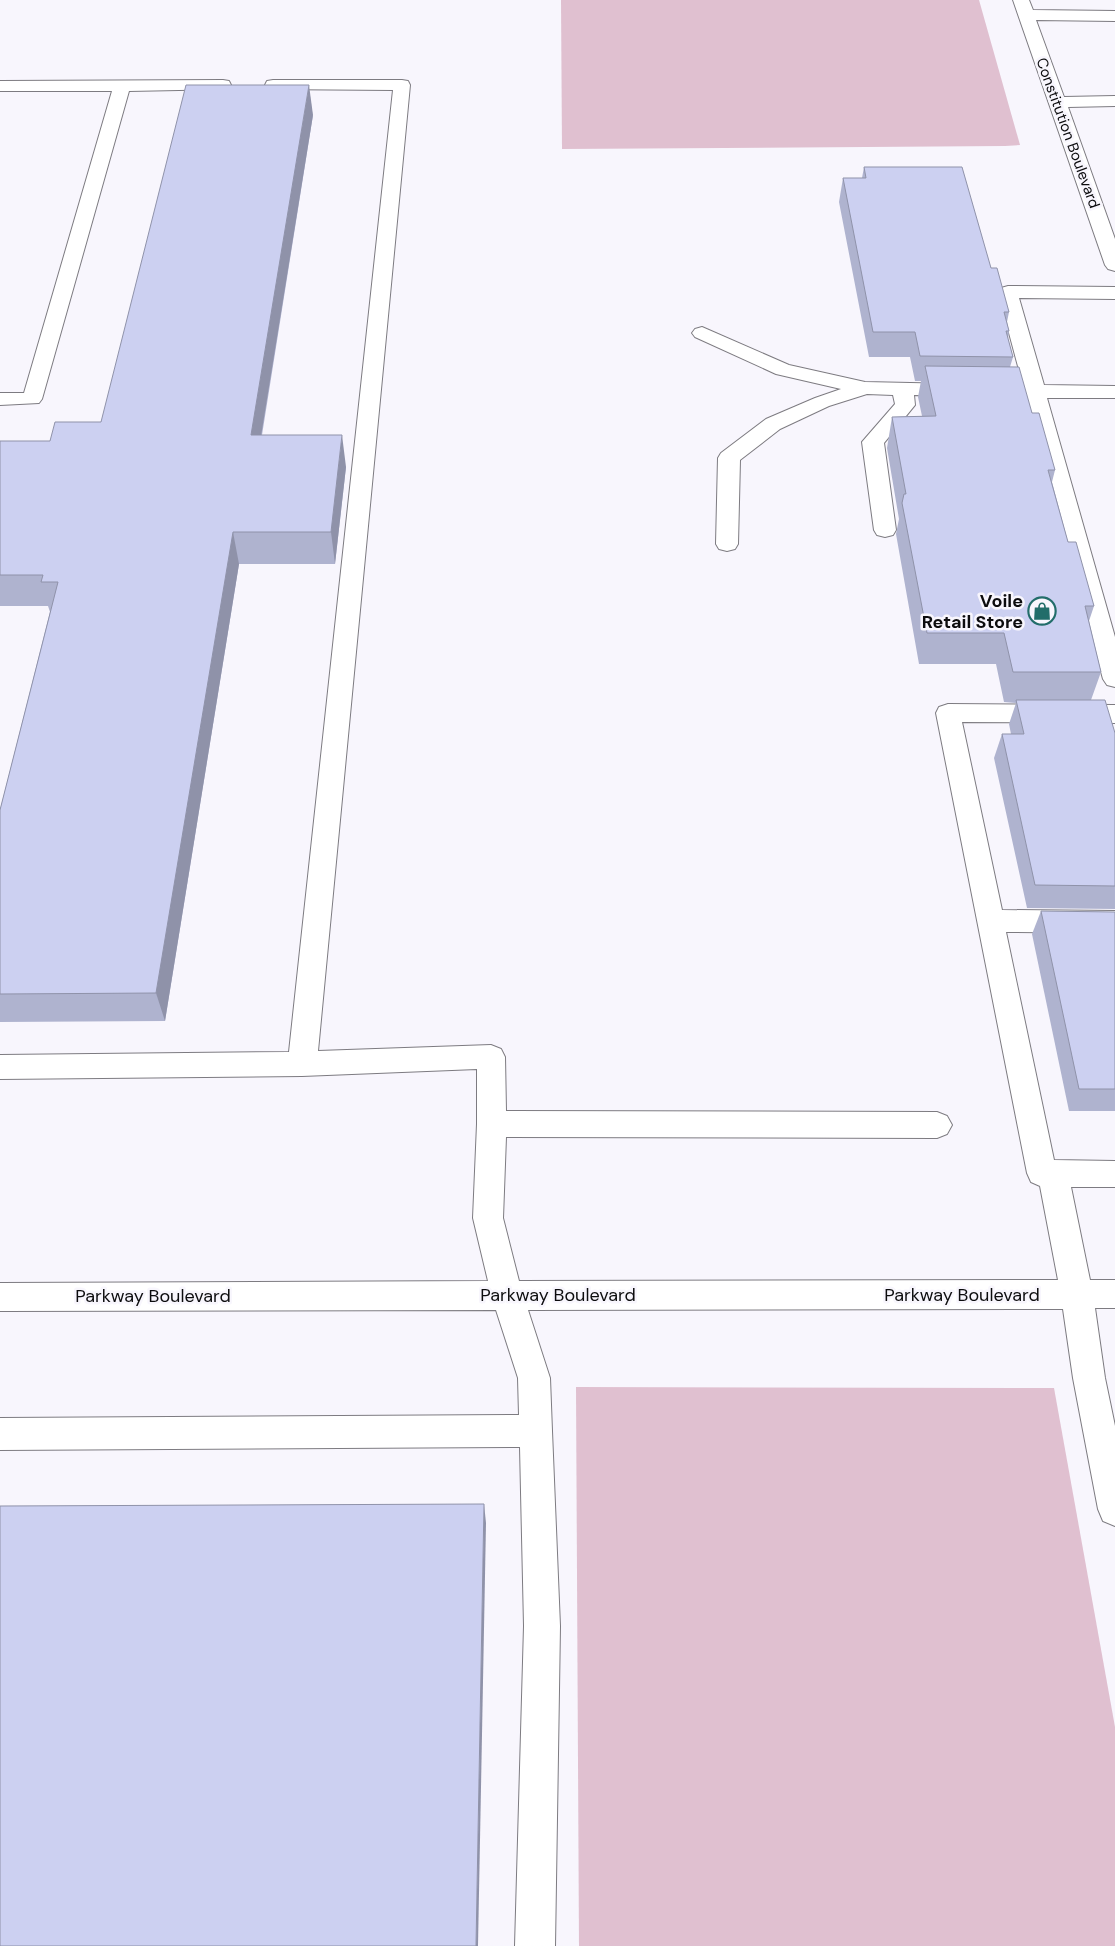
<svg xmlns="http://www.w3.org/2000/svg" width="1115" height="1946" font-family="'DM Sans',sans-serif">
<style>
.green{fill:#e0c0d0}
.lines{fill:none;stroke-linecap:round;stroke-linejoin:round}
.minor-casing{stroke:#7d7b81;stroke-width:2}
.minor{fill:#fff;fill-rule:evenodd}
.wall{fill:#afb3cf}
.shaded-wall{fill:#8f92a9}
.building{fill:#ccd0f1;stroke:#8f92a9}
.labels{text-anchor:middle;stroke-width:5;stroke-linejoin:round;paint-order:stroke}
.far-street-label{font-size:15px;fill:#0c0c0e;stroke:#f8f6fd}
.poi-label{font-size:18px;font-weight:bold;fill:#0c0c0e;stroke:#f8f6fd;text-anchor:end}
.street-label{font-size:18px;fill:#0c0c0e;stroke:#f8f6fd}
</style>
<rect width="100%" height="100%" fill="#f8f6fd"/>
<g class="green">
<polygon points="561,0 979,0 1020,145 1005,146 562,149"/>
<polygon points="576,1387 1054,1388 1115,1727 1115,1946 579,1946"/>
</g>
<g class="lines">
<g class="minor-casing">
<g id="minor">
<polygon points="1013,0 1029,0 1033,10 1115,11 1115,21 1036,20 1064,97 1115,96 1115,106 1068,107 1115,239 1115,271 1108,269 1105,265"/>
<polygon points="223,80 229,81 231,85 229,89 129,91 42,399 39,403 0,405 0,393 24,393 112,91 0,91 0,81"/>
<polygon points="273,80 402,80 408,81 410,85 318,1051 491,1045 501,1049 505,1057 506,1111 937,1112 947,1116 952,1125 947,1134 937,1138 506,1137 503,1218 519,1281 1058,1280 1040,1186 1031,1182 1027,1173 936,713 939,707 948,704 1115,705 1115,723 962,722 1002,910 1115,911 1115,933 1006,932 1054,1160 1115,1161 1115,1187 1071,1187 1090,1280 1115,1280 1115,1308 1095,1308 1105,1378 1115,1426 1115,1526 1103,1521 1098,1509 1073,1378 1063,1309 528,1310 550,1378 552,1431 560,1626 555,1946 515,1946 524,1626 520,1447 0,1450 0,1418 519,1415 518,1378 496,1310 0,1311 0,1283 488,1281 473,1218 477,1124 477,1069 302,1076 0,1079 0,1055 289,1052 393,90 267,89 265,85 267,81"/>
<polygon points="1008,286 1115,287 1115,299 1019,298 1044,385 1115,386 1115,398 1047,398 1115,637 1115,687 1107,685 1103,679 1027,397 1012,395 1009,391 1012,387 1023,385 998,292 1001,288"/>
<polygon points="702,327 789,365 865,382 956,384 963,386 966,390 963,394 956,396 914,395 915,405 884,443 896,530 893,535 885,537 877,535 874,530 862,442 895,404 893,395 867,394 829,406 780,429 740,460 738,544 735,549 727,551 719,549 716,544 718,458 721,453 766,419 815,398 841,389 776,374 695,337 692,333 695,329"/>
</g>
</g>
<use href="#minor" class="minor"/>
</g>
<g class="wall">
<polygon points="313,115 262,435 346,467 335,564 239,564 165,1021 0,1022 0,810 50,612 48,606 0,606 0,441 50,441 101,422"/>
<polygon points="864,167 991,268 1009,312 1007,322 1009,331 1008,339 1013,357 1010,367 1032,413 1055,470 1052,482 1068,542 1094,606 1089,621 1101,672 1091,700 1115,733 1115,909 1027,908 994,758 1002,734 1011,734 1009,724 1016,703 1004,702 996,664 919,664 896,534 899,519 887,448 892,417 922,416 918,397 921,381 915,381 910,357 869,357 839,202 843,178 862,178"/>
<polygon points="1041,911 1115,912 1115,1111 1069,1111 1032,934"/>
</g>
<g class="shaded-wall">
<polygon points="309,85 313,115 256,467 251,435"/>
<polygon points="342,435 346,467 335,564 331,532"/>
<polygon points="233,532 239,564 165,1021 156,993"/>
<polygon points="484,1504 486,1523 478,1946 476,1946"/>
</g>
<g class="building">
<polygon points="186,85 309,85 251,435 342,435 331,532 233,532 156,993 0,994 0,810 58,582 41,582 43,575 0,575 0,441 50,441 55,422 101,422"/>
<polygon points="864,167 962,167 991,268 997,268 1009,312 1004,312 1009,331 1006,331 1013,357 920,356 915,332 873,332 843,178 866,178"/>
<polygon points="925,366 1019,367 1032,413 1039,413 1055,470 1048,470 1068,542 1076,542 1094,606 1085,606 1101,672 1013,672 1004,633 927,633 902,503 904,494 906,494 892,417 936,416"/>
<polygon points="1016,700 1105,700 1115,733 1115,886 1035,885 1002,734 1024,734"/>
<polygon points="1041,911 1115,912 1115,1089 1079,1089"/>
<polygon points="484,1504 476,1946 0,1946 0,1506"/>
</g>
<defs>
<g id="shop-ring" transform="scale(1.4375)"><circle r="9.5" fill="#f8f6fd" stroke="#226d6a" stroke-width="1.5"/><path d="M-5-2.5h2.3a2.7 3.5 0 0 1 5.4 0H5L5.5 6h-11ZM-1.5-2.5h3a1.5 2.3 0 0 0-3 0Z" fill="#226d6a"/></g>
</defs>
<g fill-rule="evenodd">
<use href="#shop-ring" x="1042" y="611"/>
</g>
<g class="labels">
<g class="far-street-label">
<text transform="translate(1068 133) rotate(70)" y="5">Constitution Boulevard</text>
</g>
<g class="poi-label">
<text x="1023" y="607">Voile<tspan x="1023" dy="21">Retail Store</tspan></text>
</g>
<g class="street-label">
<text x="558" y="1301">Parkway Boulevard</text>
<text x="962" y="1301">Parkway Boulevard</text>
<text x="153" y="1302">Parkway Boulevard</text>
</g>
</g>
</svg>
